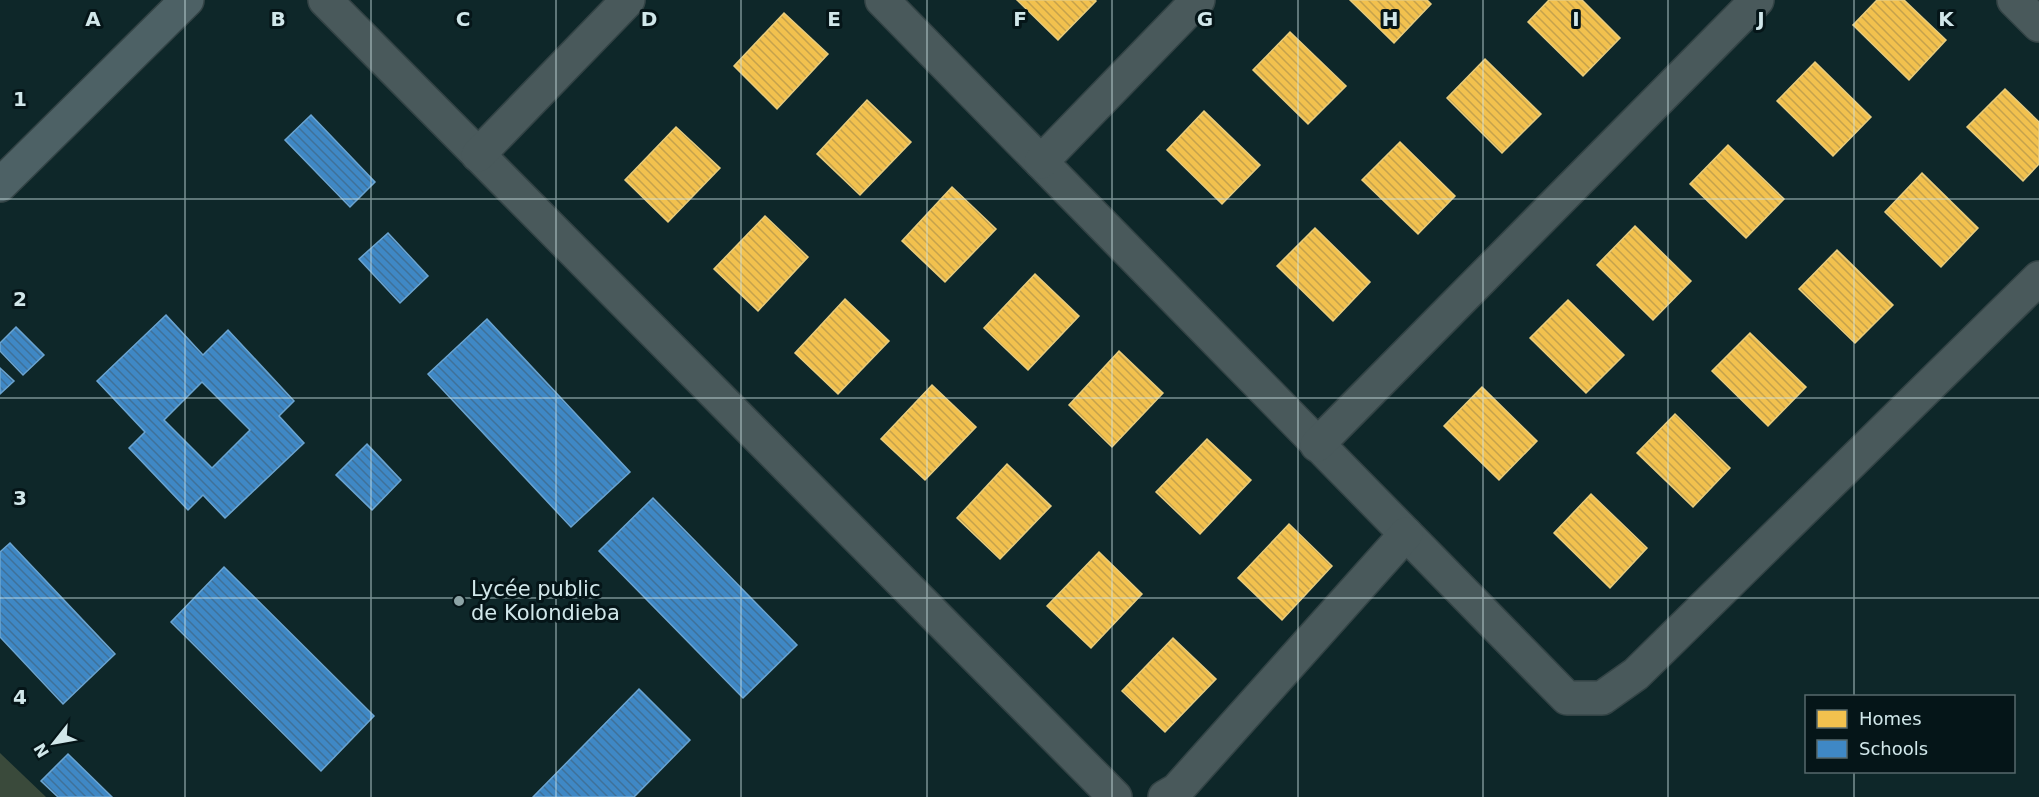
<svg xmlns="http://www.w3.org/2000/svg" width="2039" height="797" font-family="'DejaVu Sans',sans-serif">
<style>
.pitch{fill:#3a4a3b}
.homes{fill:url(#homes-back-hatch);stroke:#e8cc7d;stroke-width:1.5}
.schools{fill:url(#schools-back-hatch);stroke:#6ba4d0;stroke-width:1.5;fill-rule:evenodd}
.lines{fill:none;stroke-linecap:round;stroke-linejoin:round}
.minor-casing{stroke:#334345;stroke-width:36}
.primary-casing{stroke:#334345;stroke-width:36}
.minor{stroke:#49595b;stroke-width:33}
.primary{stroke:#4d6165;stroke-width:33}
.grid{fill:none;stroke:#d1e7ea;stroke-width:1.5;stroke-opacity:0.55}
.poi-dot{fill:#8da4a6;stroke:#051518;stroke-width:2}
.labels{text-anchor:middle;stroke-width:6;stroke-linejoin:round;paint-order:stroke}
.poi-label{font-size:21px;fill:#d1e7ea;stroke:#051518;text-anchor:start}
.grid-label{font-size:20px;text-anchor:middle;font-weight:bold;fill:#d1e7ea;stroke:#051518;stroke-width:6;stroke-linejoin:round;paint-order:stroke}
</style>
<defs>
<pattern id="homes-back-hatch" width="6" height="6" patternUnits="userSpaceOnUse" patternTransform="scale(1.5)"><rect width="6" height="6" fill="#f2c14e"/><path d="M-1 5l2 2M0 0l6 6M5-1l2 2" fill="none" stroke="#c5a24c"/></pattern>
<pattern id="schools-back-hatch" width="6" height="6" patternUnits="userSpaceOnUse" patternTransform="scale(1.5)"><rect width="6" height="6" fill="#3f88c5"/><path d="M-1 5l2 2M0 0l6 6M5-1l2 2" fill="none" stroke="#3f7199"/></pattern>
</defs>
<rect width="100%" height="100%" fill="#0e2729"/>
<polygon class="pitch" points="0,753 46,797 0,797"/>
<g class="homes">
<polygon points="1017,0 1095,0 1096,1 1058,40"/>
<polygon points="1350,0 1427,0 1431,4 1394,43"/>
<polygon points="1549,0 1582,0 1620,38 1583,76 1528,22"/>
<polygon points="1877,0 1904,0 1946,40 1909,80 1853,25"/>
<polygon points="784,13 828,54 777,109 734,66"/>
<polygon points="1290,32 1346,86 1308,124 1253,70"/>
<polygon points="1485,59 1541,114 1502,153 1447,98"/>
<polygon points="1815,62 1871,117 1833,156 1777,101"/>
<polygon points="2005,89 2039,122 2039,164 2023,181 1967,127"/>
<polygon points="867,100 911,142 860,195 817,154"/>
<polygon points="1204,111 1260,165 1222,204 1167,150"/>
<polygon points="676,127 720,168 668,222 625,180"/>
<polygon points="1400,142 1455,196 1418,234 1362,180"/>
<polygon points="1728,145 1784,199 1746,238 1690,184"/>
<polygon points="1922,173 1978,228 1941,267 1885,212"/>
<polygon points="952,187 996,229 945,282 902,241"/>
<polygon points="765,216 808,257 758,311 714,269"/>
<polygon points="1635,226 1691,281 1653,320 1597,265"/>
<polygon points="1315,228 1370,282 1333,321 1277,266"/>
<polygon points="1837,250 1893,305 1855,343 1799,289"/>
<polygon points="1035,274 1079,316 1028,370 984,328"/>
<polygon points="845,299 889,341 838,394 795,353"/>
<polygon points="1568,300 1624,355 1586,393 1530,338"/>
<polygon points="1750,333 1806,387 1768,426 1712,371"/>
<polygon points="1119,351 1163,393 1112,447 1069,405"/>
<polygon points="932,385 976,427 925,480 881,439"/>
<polygon points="1482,387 1537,441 1499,480 1444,426"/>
<polygon points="1675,414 1730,468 1693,507 1637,453"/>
<polygon points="1207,439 1251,480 1200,534 1156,492"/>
<polygon points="1007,464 1051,506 1000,559 957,518"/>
<polygon points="1591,494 1647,548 1610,588 1554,533"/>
<polygon points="1289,524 1332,566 1282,620 1238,578"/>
<polygon points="1099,552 1142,594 1091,648 1047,606"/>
<polygon points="1173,638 1216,679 1165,732 1122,691"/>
</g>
<g class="schools">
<polygon points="311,115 375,182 350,207 285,140"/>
<polygon points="388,233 428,276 400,303 359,259"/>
<path d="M 166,315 L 203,355 L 228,330 L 294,401 L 279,416 L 304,443 L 225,518 L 203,495 L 188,510 L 129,448 L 145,432 L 97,381 ZM 202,382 L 250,430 L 212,468 L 164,420 Z"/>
<polygon points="487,319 630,472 571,527 428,374"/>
<polygon points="16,327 44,355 23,375 0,351 0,343"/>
<polygon points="0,368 14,381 0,394"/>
<polygon points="367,444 401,480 372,510 336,475"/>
<polygon points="653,498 797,645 743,698 599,551"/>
<polygon points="10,543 115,654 63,704 0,637 0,552"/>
<polygon points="224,567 374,716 321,771 171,622"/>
<polygon points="639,689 690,740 634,797 533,797"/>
<polygon points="68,754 112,797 58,797 41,781"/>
</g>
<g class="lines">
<g class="minor-casing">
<g id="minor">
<polyline points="325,0 1115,797"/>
<polyline points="882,0 1567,698 1602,698 1636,674 2039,278"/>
<polyline points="2014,0 2039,25"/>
<polyline points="478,155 628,0"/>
<polyline points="1041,162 1198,0"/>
<polyline points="1317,445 1757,0"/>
<polyline points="1165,797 1177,790 1406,534"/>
</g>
</g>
<g class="primary-casing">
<polyline id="primary" points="0,185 187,0"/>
</g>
<use href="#minor" class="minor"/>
<use href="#primary" class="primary"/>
</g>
<path class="grid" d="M 185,0 L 185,797M 371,0 L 371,797M 556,0 L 556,797M 741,0 L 741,797M 927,0 L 927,797M 1112,0 L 1112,797M 1298,0 L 1298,797M 1483,0 L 1483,797M 1668,0 L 1668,797M 1854,0 L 1854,696M 0,199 L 2039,199M 0,398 L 2039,398M 0,598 L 2039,598M 1854,772 L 1854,797"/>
<circle class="poi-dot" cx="459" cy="601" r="6"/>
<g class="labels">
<g class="poi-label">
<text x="471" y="596">Lycée public<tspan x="471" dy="24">de Kolondieba</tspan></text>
</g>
</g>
<g class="grid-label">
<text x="93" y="26">A</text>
<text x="278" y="26">B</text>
<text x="463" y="26">C</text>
<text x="649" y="26">D</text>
<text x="834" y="26">E</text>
<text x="1020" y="26">F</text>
<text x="1205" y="26">G</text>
<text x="1390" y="26">H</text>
<text x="1576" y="26">I</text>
<text x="1761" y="26">J</text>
<text x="1946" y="26">K</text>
<text x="20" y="106">1</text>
<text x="20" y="306">2</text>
<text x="20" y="505">3</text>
<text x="20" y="704">4</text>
</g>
<rect x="1805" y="695" width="210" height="78" fill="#051518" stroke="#57696c" stroke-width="1.5"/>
<rect x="1817" y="710" width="30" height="18" fill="#f2c14e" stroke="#57696c" stroke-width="1.5"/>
<text x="1859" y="725" font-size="18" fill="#d1e7ea">Homes</text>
<rect x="1817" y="740" width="30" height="18" fill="#3f88c5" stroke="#57696c" stroke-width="1.5"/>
<text x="1859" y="755" font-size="18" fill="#d1e7ea">Schools</text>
<g transform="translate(54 743) rotate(239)" stroke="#051518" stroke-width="4.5" paint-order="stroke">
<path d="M0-4.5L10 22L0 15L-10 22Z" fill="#d1e7ea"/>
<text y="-9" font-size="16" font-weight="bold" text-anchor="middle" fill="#d1e7ea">N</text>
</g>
</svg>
